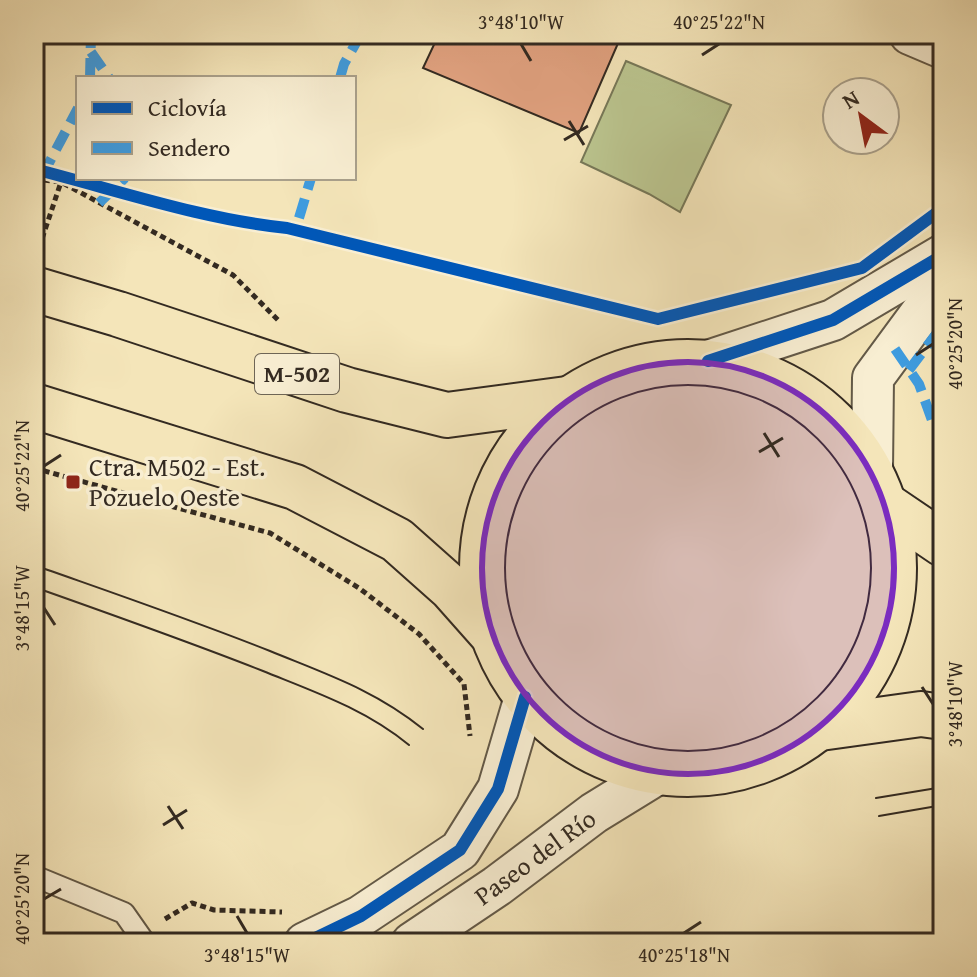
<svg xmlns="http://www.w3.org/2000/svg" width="977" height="977" font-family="'Gentium Book Plus',serif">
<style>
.green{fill:#bbc58f;stroke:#777858;stroke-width:2}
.building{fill:#dfa07e;stroke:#332a21;stroke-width:2}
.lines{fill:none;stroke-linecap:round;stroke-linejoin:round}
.lane-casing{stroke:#635947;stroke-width:24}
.street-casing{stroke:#635947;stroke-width:44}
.highway-casing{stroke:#332a21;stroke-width:48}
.path{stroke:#332a21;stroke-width:5;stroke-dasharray:6 4;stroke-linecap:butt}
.lane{stroke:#f8eed2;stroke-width:20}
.street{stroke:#f8eed2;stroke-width:40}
.highway{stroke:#f4e5b9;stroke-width:44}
.tram{stroke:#332a21;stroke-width:2}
.quiet{stroke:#3e9ce0;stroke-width:10;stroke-dasharray:20 10;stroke-linecap:butt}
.cycleway-casing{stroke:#f8eed2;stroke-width:17}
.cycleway{stroke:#0057b8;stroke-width:12}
.marked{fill:#7b2cbf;fill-opacity:0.2;stroke:#7b2cbf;stroke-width:6;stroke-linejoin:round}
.ticks{fill:none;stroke:#332a21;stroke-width:3}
.poi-dot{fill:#8f2418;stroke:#f8eed2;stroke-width:3}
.labels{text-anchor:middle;stroke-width:7;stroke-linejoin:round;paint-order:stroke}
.shield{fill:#f8eed2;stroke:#6e6556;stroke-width:2}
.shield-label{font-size:24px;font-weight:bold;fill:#332a21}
.poi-label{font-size:26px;fill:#332a21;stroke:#f8eed2;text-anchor:start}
.street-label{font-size:26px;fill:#332a21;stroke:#f8eed2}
.neatline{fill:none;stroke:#332a21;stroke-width:3}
.ticks-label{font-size:20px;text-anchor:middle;fill:#332a21}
</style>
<rect width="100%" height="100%" fill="#f4e5b9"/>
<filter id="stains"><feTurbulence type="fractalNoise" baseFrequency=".0025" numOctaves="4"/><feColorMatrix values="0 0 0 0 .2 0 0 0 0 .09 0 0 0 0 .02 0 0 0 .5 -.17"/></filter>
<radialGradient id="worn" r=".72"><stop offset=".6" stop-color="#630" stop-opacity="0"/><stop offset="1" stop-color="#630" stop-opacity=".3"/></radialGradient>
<polygon class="green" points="626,61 731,105 680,212 649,194 581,162"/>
<polygon class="building" points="439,34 601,34 619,41 579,133 423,68"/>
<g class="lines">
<g class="lane-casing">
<polyline id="lane" points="34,876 124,913 145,943"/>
</g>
<g class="street-casing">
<g id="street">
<polyline points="910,34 943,48"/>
<polyline points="708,361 833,320 943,255"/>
<polyline points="872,470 873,378 943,283"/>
<polyline points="305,943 361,916 460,850 498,789 525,697"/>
<polyline points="412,943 497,886 594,813 659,773"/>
</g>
</g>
<g class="highway-casing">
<g id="highway">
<polyline points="34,289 118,314 347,390 447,415 567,399"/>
<circle cx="688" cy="568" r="206"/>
<polyline points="34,406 295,487 397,540 451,588 490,632"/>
<polyline points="887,506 943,544"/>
<polyline points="820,728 921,714 943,717"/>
</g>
</g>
<g class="path">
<polyline points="34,179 61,182 233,275 279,321"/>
<polyline points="39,248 61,182"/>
<polyline points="34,468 152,501 184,498"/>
<polyline points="152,501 270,533 359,588 419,634 464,684 470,736"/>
<polyline points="165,919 192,903 214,910 282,912"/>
</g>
<use href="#lane" class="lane"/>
<use href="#street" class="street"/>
<use href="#highway" class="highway"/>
<g class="tram">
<path d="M 34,565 C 113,593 192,620 270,651 C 326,674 375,690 423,729"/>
<path d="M 34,587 C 110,614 187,641 263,671 C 315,692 365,709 409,745"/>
<polyline points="876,798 943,787"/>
<polyline points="879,816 943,805"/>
</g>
<g class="quiet">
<polyline points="91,52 109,78"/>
<polyline points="90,78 91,34"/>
<polyline points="340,78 344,64 361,34"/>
<polyline points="42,176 78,108"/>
<polyline points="99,203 125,178"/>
<polyline points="299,218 311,178"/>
<polyline points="895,349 919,384 933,423 943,437"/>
<polyline points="909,370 943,325"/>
</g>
<g class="cycleway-casing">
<g id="cycleway">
<path d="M 34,169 C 117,190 201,219 287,228 L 658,319 L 862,268 L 943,208"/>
<polyline points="708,361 833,320 943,255"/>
<polyline points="305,943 361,916 460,850 498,789 525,697"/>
</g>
</g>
<use href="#cycleway" class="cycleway"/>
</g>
<path class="marked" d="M482 568a206 206 0 1 1 412 0a206 206 0 1 1-412 0Z"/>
<path class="ticks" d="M 521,44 L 531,61M 702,55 L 719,44M 569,121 L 584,145M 564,140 L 588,126M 916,355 L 933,344M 764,433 L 779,457M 759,452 L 783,438M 44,466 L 61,455M 44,608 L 55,625M 922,687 L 933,704M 168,806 L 183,829M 163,825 L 187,810M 44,899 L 61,889M 237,916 L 247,933M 684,933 L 701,922"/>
<rect class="poi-dot" x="65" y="474" width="16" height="16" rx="4"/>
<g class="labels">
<rect class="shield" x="255" y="354" width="84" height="40" rx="6"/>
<g class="shield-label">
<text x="297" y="382">M-502</text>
</g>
<g class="poi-label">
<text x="89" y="476">Ctra. M502 - Est.<tspan x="89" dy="30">Pozuelo Oeste</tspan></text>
</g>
<g class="street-label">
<text transform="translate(535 857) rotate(-36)" y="9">Paseo del Río</text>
</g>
</g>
<rect width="977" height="977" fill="none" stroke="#f4e5b9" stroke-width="88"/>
<rect x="76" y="76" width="280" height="104" fill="#f8eed2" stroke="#a9a08b" stroke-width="2"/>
<rect x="92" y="102" width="40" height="12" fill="#0057b8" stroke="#a9a08b" stroke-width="2"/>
<text x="148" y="116" font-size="24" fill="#332a21">Ciclovía</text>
<rect x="92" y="142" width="40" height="12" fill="#3e9ce0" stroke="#a9a08b" stroke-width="2"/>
<text x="148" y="156" font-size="24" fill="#332a21">Sendero</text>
<g transform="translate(861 116) rotate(328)"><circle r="38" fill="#f8eed2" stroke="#a9a08b" stroke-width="2"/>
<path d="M0-6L14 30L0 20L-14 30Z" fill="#8f2418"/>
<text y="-12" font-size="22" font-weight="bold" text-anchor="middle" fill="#332a21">N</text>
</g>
<rect x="44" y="44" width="889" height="889" class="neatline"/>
<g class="ticks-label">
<text x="521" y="29">3°48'10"W</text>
<text x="719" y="29">40°25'22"N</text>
<text transform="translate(955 344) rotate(-90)" y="7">40°25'20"N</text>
<text transform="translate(22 466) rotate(-90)" y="7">40°25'22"N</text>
<text transform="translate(22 608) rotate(-90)" y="7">3°48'15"W</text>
<text transform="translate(955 704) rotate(-90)" y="7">3°48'10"W</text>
<text transform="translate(22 899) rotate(-90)" y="7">40°25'20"N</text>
<text x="247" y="962">3°48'15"W</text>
<text x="684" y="962">40°25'18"N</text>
</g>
<rect width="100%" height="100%" filter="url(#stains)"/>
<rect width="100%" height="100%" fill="url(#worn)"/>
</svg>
